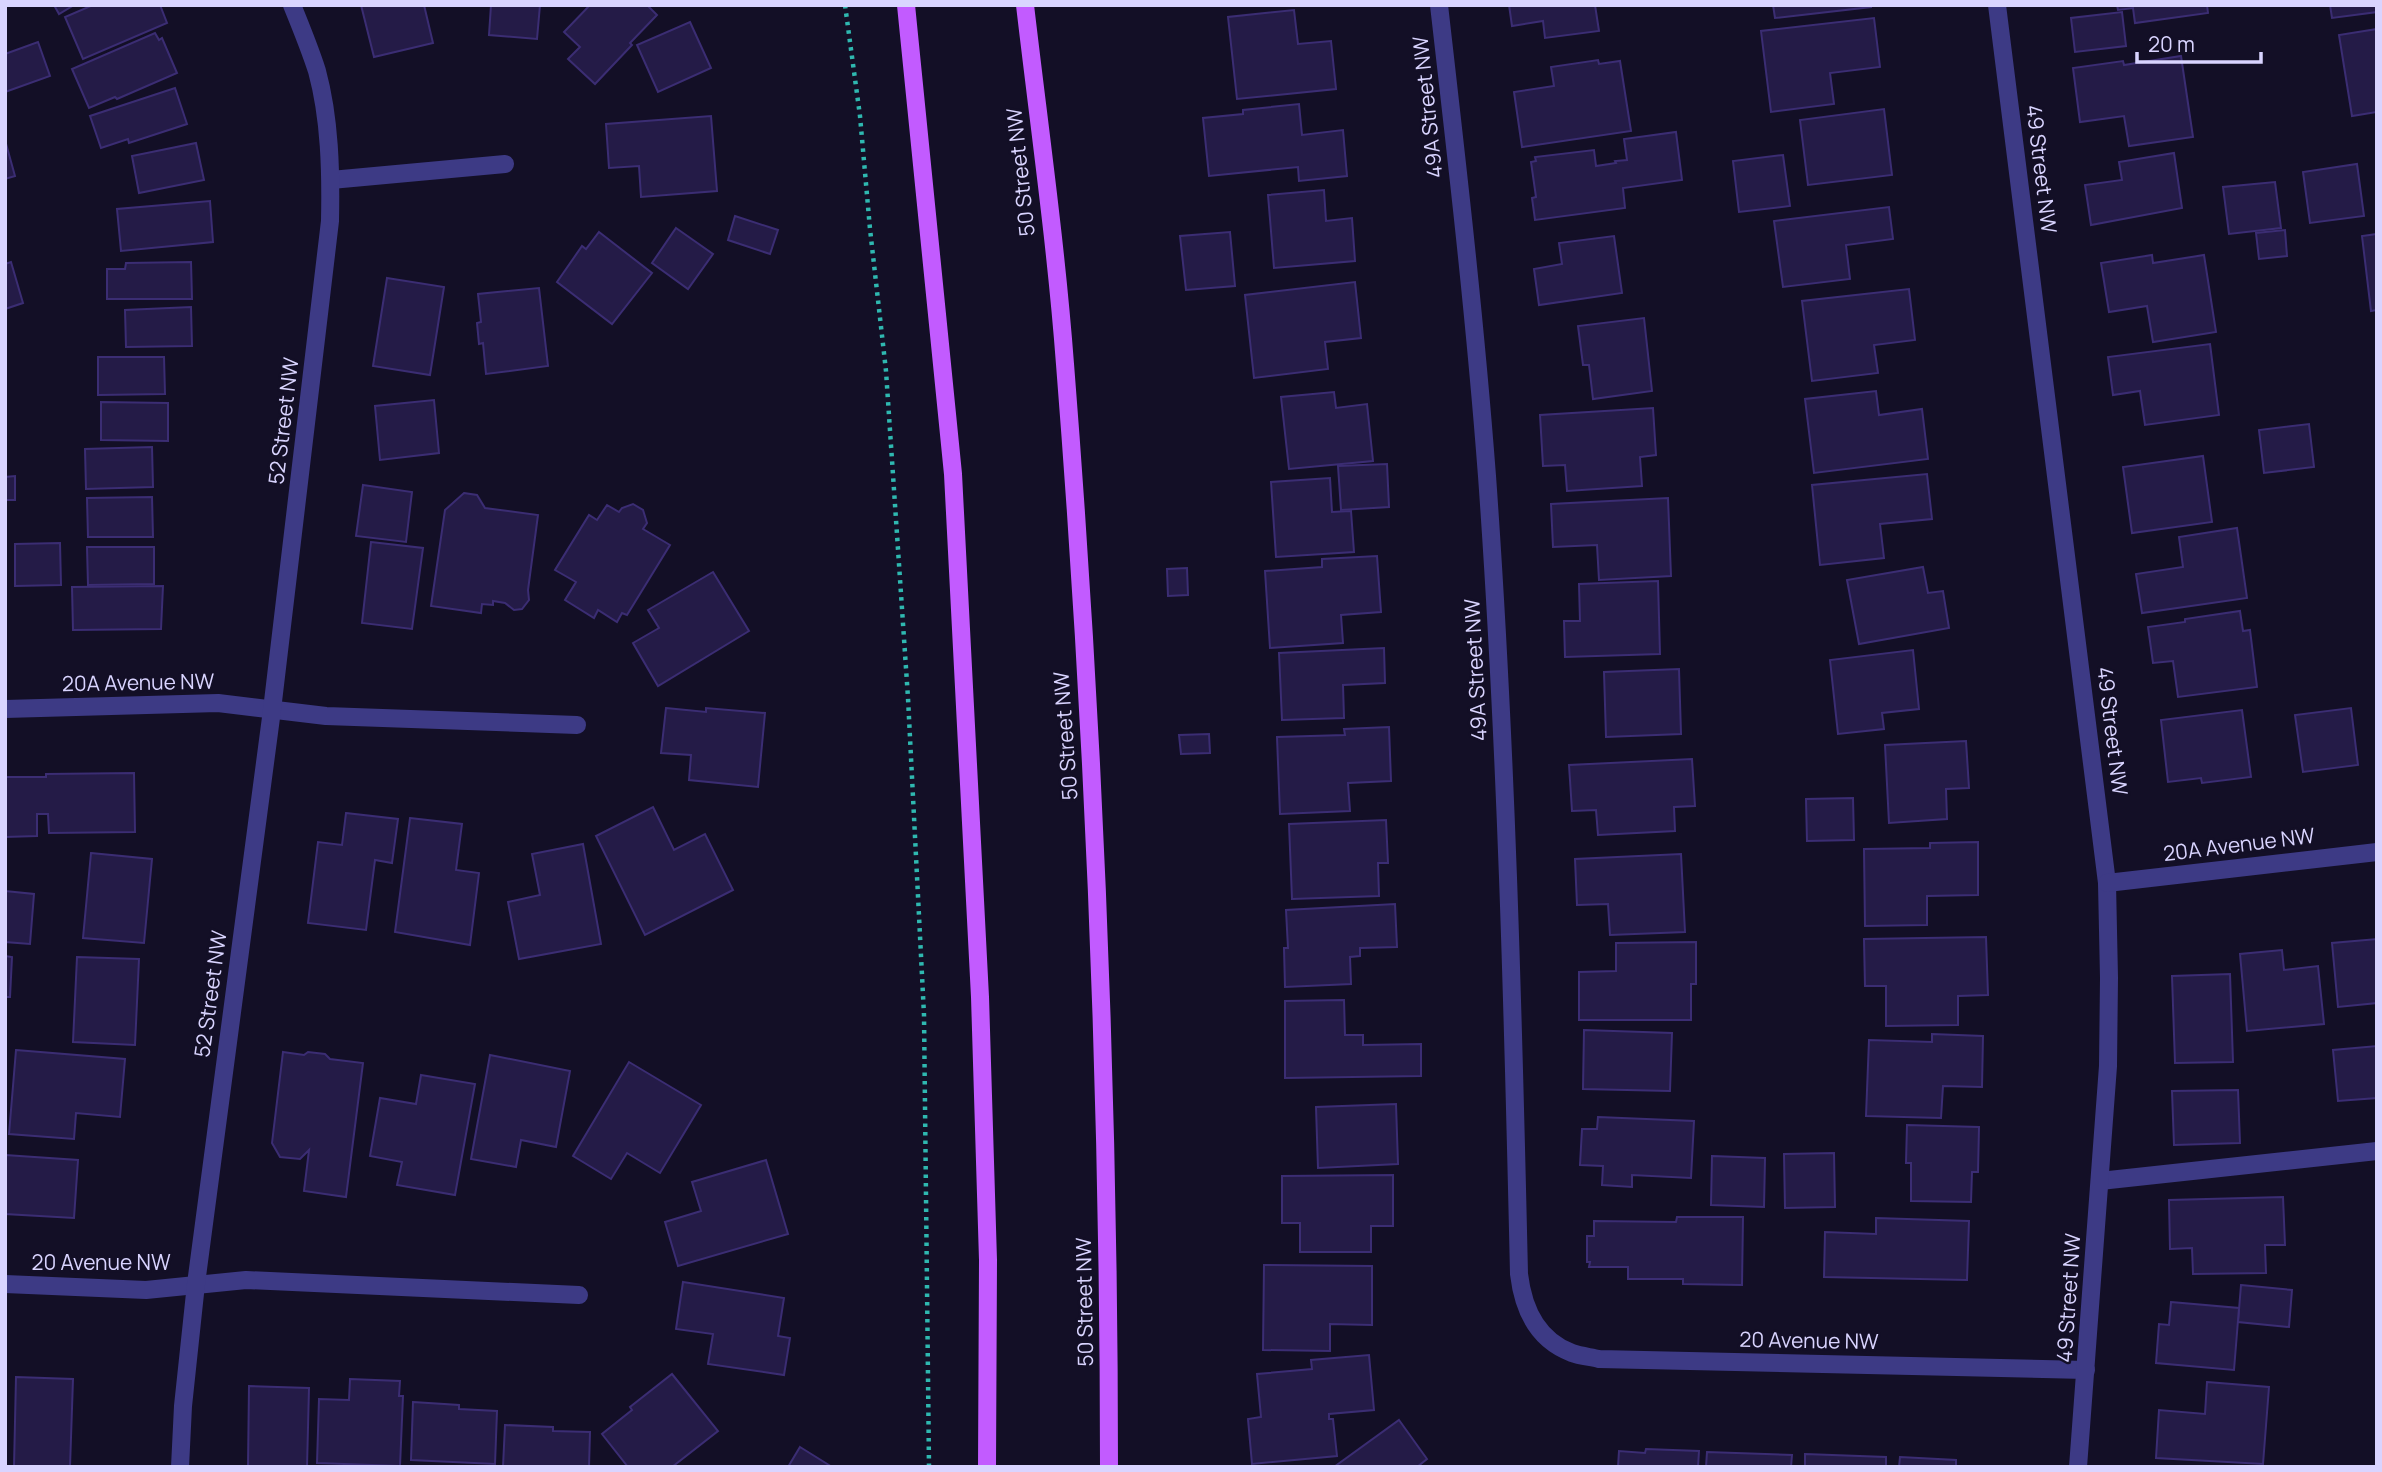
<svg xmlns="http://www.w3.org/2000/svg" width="2382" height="1472" font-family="Manrope,sans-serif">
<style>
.building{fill:#241b47;stroke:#3b2d73;stroke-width:2}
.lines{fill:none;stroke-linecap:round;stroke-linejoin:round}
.path{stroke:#2fb8b0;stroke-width:4.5;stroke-dasharray:3.5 5;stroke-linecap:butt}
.lane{stroke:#3d3a85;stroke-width:18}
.street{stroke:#3d3a85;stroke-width:18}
.primary{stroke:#c25bff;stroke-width:18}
.labels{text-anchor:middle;stroke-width:5;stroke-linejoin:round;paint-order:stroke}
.street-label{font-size:21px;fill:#d9d4ff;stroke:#130f26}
</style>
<rect width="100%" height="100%" fill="#130f26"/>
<g class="building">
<polygon points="54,5 74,5 59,14"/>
<polygon points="93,5 160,5 167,23 83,59 65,17"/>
<polygon points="361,5 424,5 433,43 374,57"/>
<polygon points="491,5 540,5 537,39 489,35"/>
<polygon points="590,5 647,5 657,15 630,43 632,45 595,84 568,59 580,47 564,32"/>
<polygon points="1509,5 1595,5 1599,31 1545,38 1543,21 1512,26"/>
<polygon points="1773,5 1871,5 1871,7 1775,18"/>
<polygon points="2117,5 2207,5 2208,13 2135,23 2133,8 2118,10"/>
<polygon points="2330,5 2377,5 2377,12 2332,18"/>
<polygon points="1294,10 1298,44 1331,41 1336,89 1237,99 1228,17"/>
<polygon points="2122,12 2126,46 2075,52 2071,18"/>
<polygon points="1874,18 1880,67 1830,73 1834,104 1771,112 1761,31"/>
<polygon points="690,22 711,68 658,92 637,45"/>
<polygon points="2377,29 2377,112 2352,116 2339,35"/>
<polygon points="155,33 159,40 162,38 177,73 117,99 115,97 89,108 72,69"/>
<polygon points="38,42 50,76 5,92 5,54"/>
<polygon points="2181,56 2193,137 2129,146 2124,116 2080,122 2073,68 2123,61 2124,65"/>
<polygon points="1598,60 1599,64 1620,61 1631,131 1522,147 1514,92 1554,86 1551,67"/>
<polygon points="175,88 187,124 129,143 128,139 101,148 90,116"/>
<polygon points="1299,104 1302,135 1343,130 1347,176 1299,181 1298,167 1209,176 1203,118 1243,114 1243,110"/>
<polygon points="1884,109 1892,175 1808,185 1800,120"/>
<polygon points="711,116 717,191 641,197 639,166 609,168 606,124"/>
<polygon points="1676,132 1682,180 1623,188 1625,208 1535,220 1532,198 1536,197 1531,162 1536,161 1535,157 1594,150 1596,166 1616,163 1615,161 1627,160 1624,139"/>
<polygon points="5,140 15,176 5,179"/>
<polygon points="196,143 204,180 139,193 132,156"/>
<polygon points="2174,153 2182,208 2091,225 2085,185 2122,180 2119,162"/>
<polygon points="1783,155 1790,206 1739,212 1733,161"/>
<polygon points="2357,164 2364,216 2310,223 2303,172"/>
<polygon points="2275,182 2281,228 2229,234 2223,187"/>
<polygon points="1324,190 1326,221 1352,218 1355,261 1274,268 1268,195"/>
<polygon points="210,201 213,242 121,251 117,209"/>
<polygon points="1889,207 1893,239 1846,245 1850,279 1783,287 1774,221"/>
<polygon points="735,216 778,230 770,254 728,240"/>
<polygon points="676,228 713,254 688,289 652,263"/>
<polygon points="2285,230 2287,256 2259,259 2256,233"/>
<polygon points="599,232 652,273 612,324 557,282 582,246 586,249"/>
<polygon points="1230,232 1235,286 1186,290 1180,236"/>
<polygon points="2377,234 2377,310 2371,311 2362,236"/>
<polygon points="1614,236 1622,293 1539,305 1534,269 1562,264 1559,243"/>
<polygon points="2152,255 2153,263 2204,255 2216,332 2153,342 2147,306 2109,312 2101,263"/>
<polygon points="11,262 23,303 5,309 5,264"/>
<polygon points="191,262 192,299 107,299 107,269 125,269 126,263"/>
<polygon points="387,278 444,287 430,375 373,366"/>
<polygon points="1355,282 1361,338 1325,342 1328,369 1254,378 1245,295"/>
<polygon points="539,288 548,366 486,374 483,343 479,344 477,323 481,322 478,294"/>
<polygon points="1909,289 1915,340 1874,345 1878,373 1812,381 1802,301"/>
<polygon points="191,307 192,346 126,347 125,310"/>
<polygon points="1644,318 1652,391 1593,399 1589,365 1583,365 1578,326"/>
<polygon points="2210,344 2219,415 2145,425 2140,391 2113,395 2108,357"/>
<polygon points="98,357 164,357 165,394 98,395"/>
<polygon points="1876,391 1879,415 1922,409 1928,459 1814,473 1805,399"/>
<polygon points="1334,392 1336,408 1367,404 1373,461 1289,469 1281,397"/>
<polygon points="434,400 439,453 380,460 375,406"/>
<polygon points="101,402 168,403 168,441 101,440"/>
<polygon points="1653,408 1656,455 1640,457 1642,486 1567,491 1565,465 1543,466 1540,415"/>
<polygon points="2309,424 2314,467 2264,473 2259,430"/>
<polygon points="152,447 153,487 86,489 85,449"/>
<polygon points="2203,456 2212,522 2132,533 2123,467"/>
<polygon points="1387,464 1389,507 1341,510 1338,466"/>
<polygon points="1927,474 1932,519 1880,524 1884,558 1820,565 1812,485"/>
<polygon points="15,476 15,500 5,500 5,477"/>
<polygon points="1330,478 1332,512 1351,511 1354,552 1276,557 1271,482"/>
<polygon points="363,485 412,492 406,542 356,536"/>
<polygon points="464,493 477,495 485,508 538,515 528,590 529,600 522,609 514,610 505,603 493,601 493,605 482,604 481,613 431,606 445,510"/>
<polygon points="152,497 153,537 88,537 87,498"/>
<polygon points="1668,498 1671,576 1599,580 1597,545 1553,547 1551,504"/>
<polygon points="633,504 643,510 647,523 643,529 670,545 627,615 622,613 617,622 598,610 594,618 565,600 576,582 555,570 589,515 597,520 607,505 619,512 622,508"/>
<polygon points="2237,528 2247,598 2142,613 2136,574 2183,567 2179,537"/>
<polygon points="371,542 423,548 412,629 362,623"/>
<polygon points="60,543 61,585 15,586 15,544"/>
<polygon points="87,547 154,547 154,584 88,585"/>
<polygon points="1377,556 1381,612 1341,615 1343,643 1270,648 1265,571 1322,567 1322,559"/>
<polygon points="1923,567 1928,593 1943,591 1949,628 1859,644 1847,580"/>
<polygon points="1187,568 1188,595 1168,596 1167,569"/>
<polygon points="713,572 749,631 658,686 633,643 659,628 648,610"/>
<polygon points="1658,581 1660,654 1565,657 1564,621 1580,621 1579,584"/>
<polygon points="163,586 161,629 73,630 72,587"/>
<polygon points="2240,611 2243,631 2250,630 2257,687 2178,697 2173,661 2153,663 2148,627 2185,622 2185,619"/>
<polygon points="1384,648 1385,683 1343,685 1344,718 1282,720 1279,653"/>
<polygon points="1913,650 1919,709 1882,713 1884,729 1838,734 1830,660"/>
<polygon points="1679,669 1681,734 1606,737 1604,672"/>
<polygon points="666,708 706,712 706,708 765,713 758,787 689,780 691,755 661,753"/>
<polygon points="2351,708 2358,765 2303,772 2295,715"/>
<polygon points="2242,710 2251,777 2202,783 2201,778 2168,782 2161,720"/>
<polygon points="1389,727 1391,781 1348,783 1350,811 1280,814 1277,737 1345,735 1344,729"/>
<polygon points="1209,734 1210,753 1181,754 1179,735"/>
<polygon points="1966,741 1969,788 1946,789 1947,819 1889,823 1885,745"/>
<polygon points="1692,759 1695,806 1674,807 1675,831 1598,835 1596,810 1572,811 1569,765"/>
<polygon points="134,773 135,832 49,833 48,814 37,814 37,836 5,837 5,777 46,777 46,774"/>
<polygon points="1853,798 1854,840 1807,841 1806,799"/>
<polygon points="653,807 674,850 705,834 733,890 645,935 596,836"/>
<polygon points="346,813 398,819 392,863 375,860 366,930 308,923 318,842 342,845"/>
<polygon points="410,818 462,824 456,870 479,873 470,945 395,932"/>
<polygon points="1386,820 1388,863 1378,863 1379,896 1292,899 1289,824"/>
<polygon points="1978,842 1978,895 1927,896 1927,925 1865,926 1864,849 1930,848 1930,843"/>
<polygon points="583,844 601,944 519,959 508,902 540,895 532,854"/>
<polygon points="91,853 152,859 144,943 83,938"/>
<polygon points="1681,854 1685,932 1610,935 1608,904 1577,905 1575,859"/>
<polygon points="5,891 34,894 30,944 5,942"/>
<polygon points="1395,904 1397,947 1360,948 1360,956 1350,957 1351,984 1285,987 1284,948 1288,948 1286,910"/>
<polygon points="1986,937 1988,995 1958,996 1958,1025 1886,1026 1886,986 1865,986 1864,939"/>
<polygon points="2377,939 2377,1003 2338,1007 2332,943"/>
<polygon points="1696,942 1696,984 1691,984 1691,1020 1579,1020 1579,972 1616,971 1616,943"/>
<polygon points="2282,950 2284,970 2318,966 2324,1024 2247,1031 2240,954"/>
<polygon points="5,956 12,957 10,997 5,997"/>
<polygon points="77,957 139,959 135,1045 73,1042"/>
<polygon points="2230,974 2233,1062 2175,1063 2172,976"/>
<polygon points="1344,1000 1345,1035 1363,1035 1363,1045 1421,1044 1421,1076 1285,1078 1285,1001"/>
<polygon points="1584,1030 1672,1033 1670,1091 1583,1089"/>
<polygon points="1932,1034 1983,1036 1982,1087 1943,1086 1941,1118 1866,1116 1869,1040 1932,1042"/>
<polygon points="2377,1046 2377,1098 2338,1101 2333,1050"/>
<polygon points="16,1050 125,1059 120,1117 76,1113 74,1139 9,1134"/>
<polygon points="283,1052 304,1055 308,1052 325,1054 330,1059 363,1063 346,1197 304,1191 309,1150 300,1159 280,1157 272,1143"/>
<polygon points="490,1055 570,1071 556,1147 521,1140 516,1167 471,1159"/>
<polygon points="629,1062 701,1105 660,1173 627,1153 611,1179 573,1156"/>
<polygon points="421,1075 475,1084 455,1195 397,1185 402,1162 370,1156 380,1098 416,1104"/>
<polygon points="2238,1090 2240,1143 2174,1145 2172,1091"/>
<polygon points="1396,1104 1398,1164 1318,1168 1316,1107"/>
<polygon points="1598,1117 1694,1121 1691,1178 1632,1175 1632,1187 1602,1185 1603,1166 1580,1165 1582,1129 1597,1129"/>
<polygon points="1907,1125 1979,1127 1978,1172 1972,1172 1971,1202 1911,1201 1911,1163 1906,1163"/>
<polygon points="1834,1153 1835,1207 1785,1208 1784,1154"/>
<polygon points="5,1155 78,1160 74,1218 5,1214"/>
<polygon points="1712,1156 1765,1158 1764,1207 1711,1205"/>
<polygon points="766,1160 788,1234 678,1266 665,1222 701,1211 692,1182"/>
<polygon points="1393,1175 1393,1226 1371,1226 1371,1252 1300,1252 1300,1223 1282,1223 1282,1176"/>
<polygon points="2283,1197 2285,1245 2265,1245 2266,1273 2193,1274 2192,1248 2170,1249 2169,1200"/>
<polygon points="1677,1217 1743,1217 1742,1285 1683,1284 1683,1279 1628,1279 1628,1267 1589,1267 1590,1262 1587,1262 1587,1236 1594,1236 1594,1221 1676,1222"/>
<polygon points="1876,1218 1969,1221 1967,1280 1824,1277 1825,1232 1876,1234"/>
<polygon points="1264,1265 1372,1266 1372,1325 1330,1324 1330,1351 1263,1350"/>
<polygon points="683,1282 784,1298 778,1336 790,1338 784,1375 708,1364 713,1334 676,1329"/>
<polygon points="2241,1285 2292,1290 2289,1327 2238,1322"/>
<polygon points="2171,1302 2239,1308 2234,1370 2156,1363 2159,1324 2169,1325"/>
<polygon points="1369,1355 1374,1410 1329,1414 1329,1419 1333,1419 1337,1456 1252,1464 1248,1419 1261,1417 1257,1374 1312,1369 1311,1360"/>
<polygon points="672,1374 718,1431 672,1467 628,1467 602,1434 632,1410 630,1407"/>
<polygon points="16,1377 73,1379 70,1467 14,1467"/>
<polygon points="350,1379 400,1381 399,1396 403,1396 400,1466 317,1463 319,1399 349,1400"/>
<polygon points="2207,1382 2269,1387 2263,1464 2156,1458 2159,1410 2205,1414"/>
<polygon points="249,1386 309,1388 307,1467 248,1467"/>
<polygon points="413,1402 459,1405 459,1409 497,1411 495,1464 411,1460"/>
<polygon points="1399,1420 1427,1459 1417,1467 1334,1467"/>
<polygon points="505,1425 553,1427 553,1431 590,1432 589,1467 503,1467"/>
<polygon points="800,1447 832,1467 788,1467"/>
<polygon points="1646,1449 1699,1451 1698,1467 1618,1467 1619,1451 1645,1453"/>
<polygon points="1707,1452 1792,1455 1791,1467 1706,1467"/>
<polygon points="1805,1454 1886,1457 1886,1467 1805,1467"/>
<polygon points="1900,1457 1956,1460 1956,1467 1899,1467"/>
</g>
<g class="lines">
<polyline class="path" points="845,5 860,116 870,229 886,371 908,698 924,1015 929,1467"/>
<polyline class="lane" points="2100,1181 2377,1151"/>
<g class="street">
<path d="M 1439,5 C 1457,162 1475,318 1487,476 C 1506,741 1513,1007 1519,1274 C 1523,1308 1537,1340 1572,1353 C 1580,1356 1591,1357 1599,1359 L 2086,1370"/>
<polyline points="1997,5 2107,883 2109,978 2108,1066 2078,1467"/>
<polyline points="331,180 505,164"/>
<polyline points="5,709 218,703 326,716 577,725"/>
<polyline points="2107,883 2377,852"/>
<polyline points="5,1284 146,1290 246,1280 579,1295"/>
<path d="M 180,1467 L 183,1406 L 196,1284 L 272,710 L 330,221 C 331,172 330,119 317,71 C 310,49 301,27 292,5"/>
</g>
<g class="primary">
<polyline points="906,5 953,474 980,997 988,1260 987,1467"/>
<path d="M 1025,5 C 1039,125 1056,244 1065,364 C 1094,731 1109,1099 1109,1467"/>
</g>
</g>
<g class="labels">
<g class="street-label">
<text transform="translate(1428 107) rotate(-96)" y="7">49A Street NW</text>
<text transform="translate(2041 169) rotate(83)" y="7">49 Street NW</text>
<text transform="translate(1021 172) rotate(-96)" y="7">50 Street NW</text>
<text transform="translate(284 421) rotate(-83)" y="7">52 Street NW</text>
<text transform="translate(1476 670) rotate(-93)" y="7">49A Street NW</text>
<text transform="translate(138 683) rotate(-1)" y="7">20A Avenue NW</text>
<text transform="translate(2112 731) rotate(83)" y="7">49 Street NW</text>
<text transform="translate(1066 736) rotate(-94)" y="7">50 Street NW</text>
<text transform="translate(2239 845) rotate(-7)" y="7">20A Avenue NW</text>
<text transform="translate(211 994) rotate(-82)" y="7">52 Street NW</text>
<text x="101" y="1270">20 Avenue NW</text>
<text transform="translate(2069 1298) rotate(-86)" y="7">49 Street NW</text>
<text transform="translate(1085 1302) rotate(-91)" y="7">50 Street NW</text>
<text transform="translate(1809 1341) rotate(1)" y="7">20 Avenue NW</text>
</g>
</g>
<rect width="2382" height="1472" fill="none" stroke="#d9d4ff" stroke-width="14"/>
<path d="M2137 52v10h124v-10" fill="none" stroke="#d9d4ff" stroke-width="3.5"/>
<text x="2148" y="52" font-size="21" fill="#d9d4ff" stroke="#130f26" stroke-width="5" paint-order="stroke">20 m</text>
</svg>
